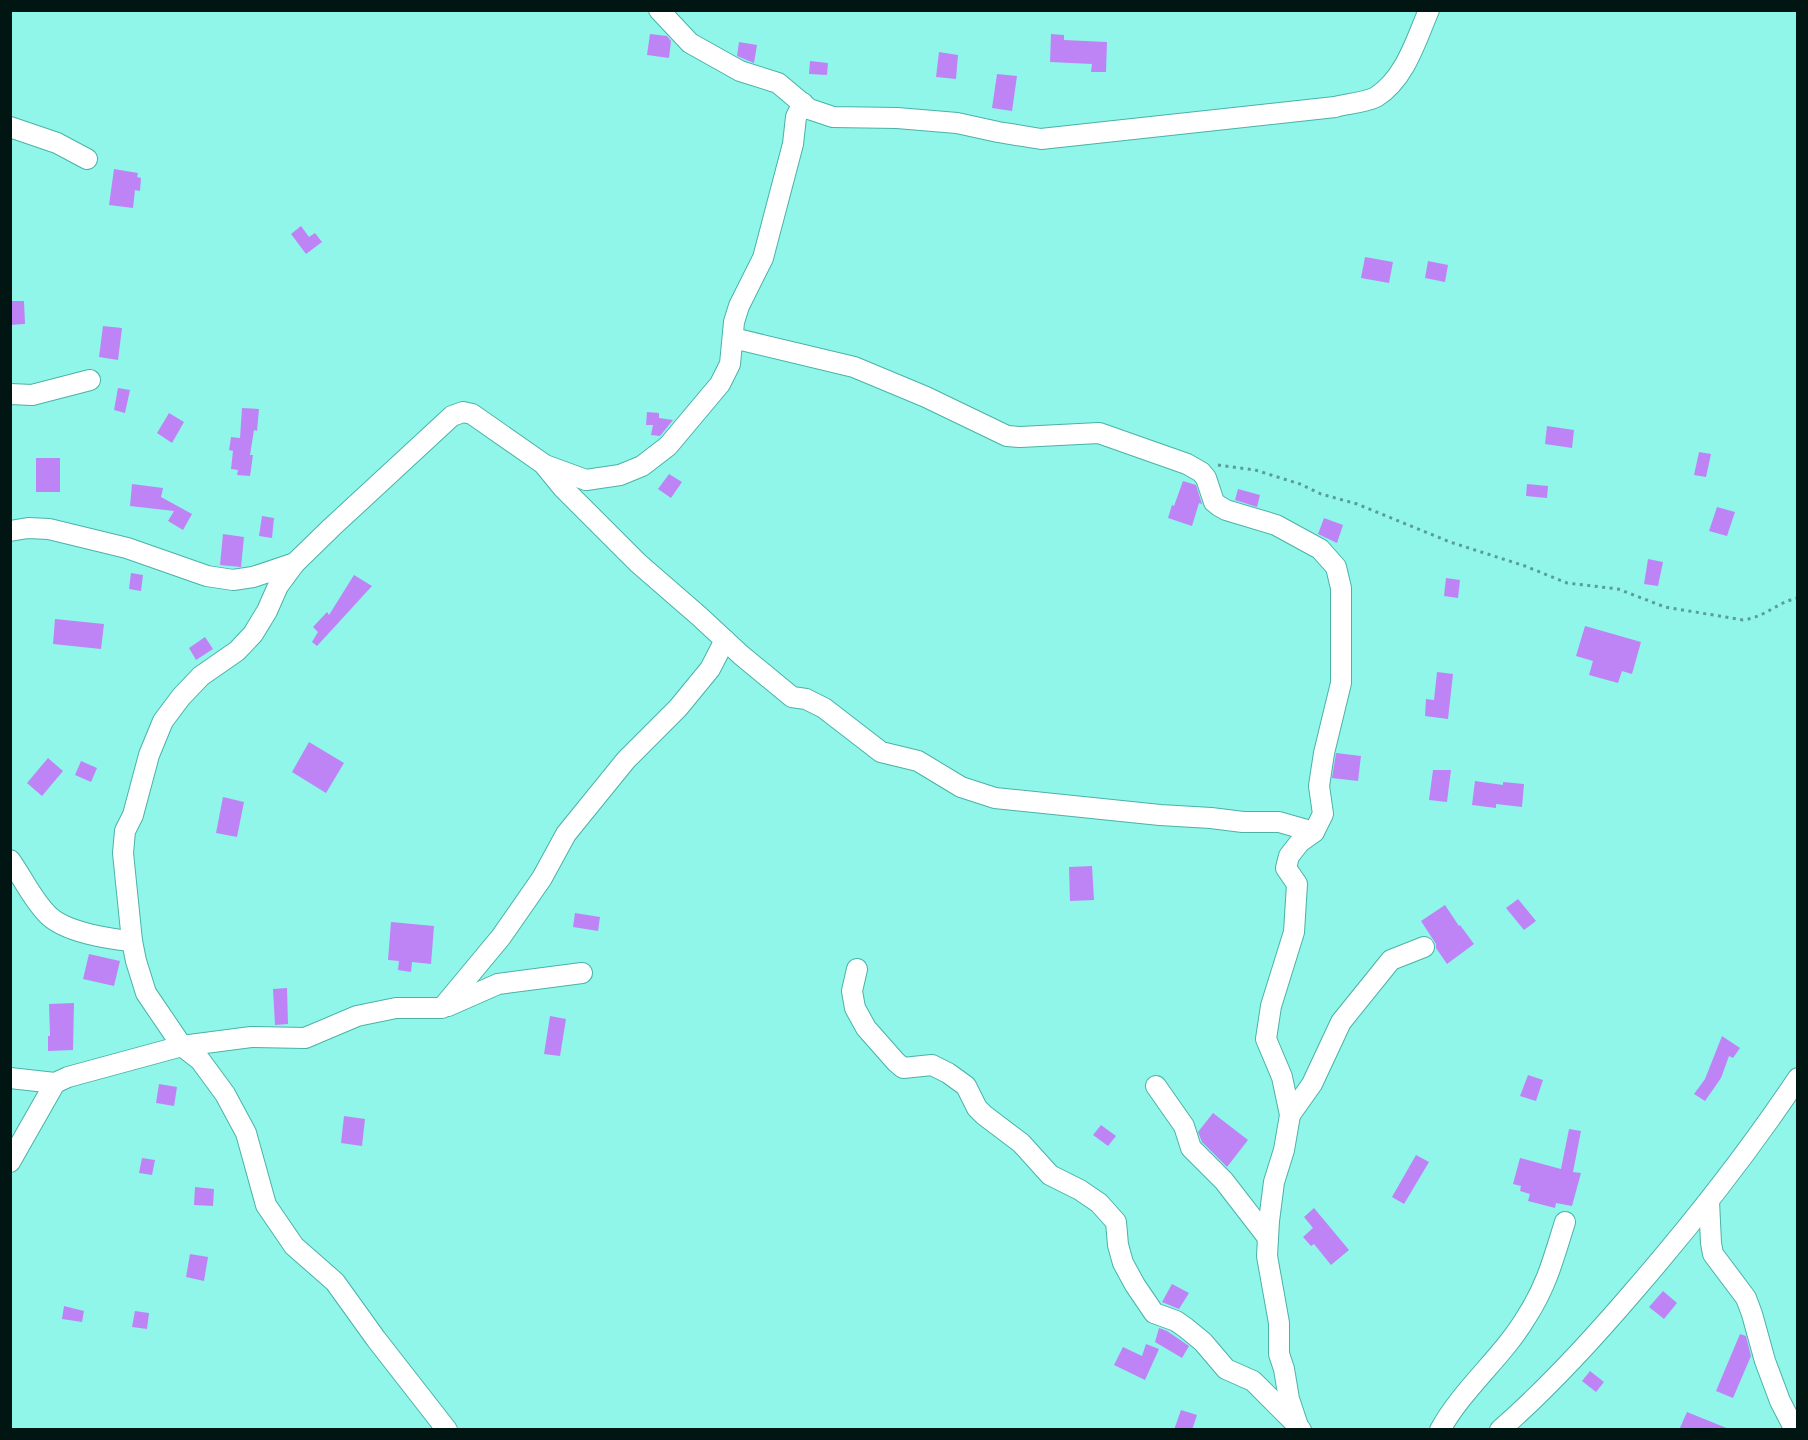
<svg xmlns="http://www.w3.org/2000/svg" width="1808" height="1440" font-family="'Crimson Pro',serif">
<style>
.building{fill:#be84f6}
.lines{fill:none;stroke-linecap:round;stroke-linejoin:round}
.minor-casing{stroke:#4ab2a7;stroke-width:22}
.path{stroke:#589e96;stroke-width:3;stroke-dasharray:3 4.5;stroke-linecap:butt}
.minor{stroke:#fff;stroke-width:20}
</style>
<rect width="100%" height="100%" fill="#91f6ea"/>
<g class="building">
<polygon points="650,34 667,36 671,41 669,58 647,55"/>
<polygon points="1051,34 1064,35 1064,40 1107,42 1106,72 1091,72 1092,64 1050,62"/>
<polygon points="739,42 757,45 754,63 737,56"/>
<polygon points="939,52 958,55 956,79 936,77"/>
<polygon points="810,61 828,63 827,75 809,74"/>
<polygon points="997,74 1017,76 1012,111 992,108"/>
<polygon points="114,169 138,173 137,177 141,178 140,191 135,190 133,208 109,205"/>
<polygon points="301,226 309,237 315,233 322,242 306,254 291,234"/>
<polygon points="1365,257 1393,262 1389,283 1361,278"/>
<polygon points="1428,261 1448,265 1445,282 1425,278"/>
<polygon points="10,301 24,301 25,324 10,325"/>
<polygon points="103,326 122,328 118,360 99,357"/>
<polygon points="118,388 130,390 125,413 114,410"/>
<polygon points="242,408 259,409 257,431 254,430 250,455 253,455 250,476 237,475 238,470 231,469 233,451 229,450 231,437 240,438"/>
<polygon points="647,412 659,413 659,418 673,420 660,436 651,435 653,425 646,425"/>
<polygon points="169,413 184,422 172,443 157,433"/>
<polygon points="1547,426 1574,430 1572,448 1545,444"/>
<polygon points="1699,452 1711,454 1706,477 1694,475"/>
<rect x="36" y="458" width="24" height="34"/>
<polygon points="669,474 682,482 671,498 658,489"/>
<polygon points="1183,481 1196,485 1202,504 1199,503 1192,526 1168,518 1172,505 1174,506"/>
<polygon points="132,484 163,488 161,497 192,514 183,530 168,521 174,511 130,506"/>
<polygon points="1527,484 1548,486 1547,498 1526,496"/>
<polygon points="1238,489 1260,495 1257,507 1235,500"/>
<polygon points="1717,507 1735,512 1727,536 1709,531"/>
<polygon points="262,516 274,518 272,538 259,536"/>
<polygon points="1324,518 1343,525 1337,543 1318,534"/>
<polygon points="223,534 244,537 241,567 220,565"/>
<polygon points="1648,559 1663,562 1658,586 1644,584"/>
<polygon points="131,573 143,575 141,591 129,589"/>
<polygon points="354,575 372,586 317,646 312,642 318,632 313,627 327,612 329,615"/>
<polygon points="1446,578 1460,580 1458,598 1444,596"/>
<polygon points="55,619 104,624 101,649 53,644"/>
<polygon points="1585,626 1641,642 1632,674 1622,671 1618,683 1589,675 1593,661 1576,656"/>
<polygon points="205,637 213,649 196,660 189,648"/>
<polygon points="1437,672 1453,674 1448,719 1425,716 1426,699 1434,700"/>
<polygon points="309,742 344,763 326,793 292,772"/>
<polygon points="1336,753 1361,756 1358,781 1332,778"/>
<polygon points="48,758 63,771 42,796 27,783"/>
<polygon points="81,761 97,768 91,782 75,775"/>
<polygon points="1433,770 1451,770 1447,802 1429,800"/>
<polygon points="1475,781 1503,785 1503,782 1524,784 1522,807 1496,804 1496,808 1472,805"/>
<polygon points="223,797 244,802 237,837 216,833"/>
<polygon points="1092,866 1094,900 1070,901 1069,867"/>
<polygon points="1518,899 1536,921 1524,930 1506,908"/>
<polygon points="1445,905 1459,926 1460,925 1474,944 1447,964 1436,948 1436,944 1421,921"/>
<polygon points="575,913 600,917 598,931 573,927"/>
<polygon points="391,922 434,926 431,964 412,962 411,972 398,970 399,961 388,960"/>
<polygon points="89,954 120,961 114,986 83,979"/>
<polygon points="287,988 288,1024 275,1025 273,989"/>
<polygon points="74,1003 73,1050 48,1051 48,1036 50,1036 49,1004"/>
<polygon points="550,1016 566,1019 560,1056 544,1054"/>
<polygon points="1722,1036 1740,1048 1733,1058 1729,1056 1721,1078 1705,1101 1694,1094 1705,1079"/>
<polygon points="1528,1075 1543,1080 1536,1101 1520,1096"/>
<polygon points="159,1084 177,1087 174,1106 156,1103"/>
<polygon points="1213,1113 1248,1140 1227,1167 1202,1142 1198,1132"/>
<polygon points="344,1116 365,1119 362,1146 341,1143"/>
<polygon points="1101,1125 1116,1136 1108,1146 1093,1135"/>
<polygon points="1569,1129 1581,1131 1573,1172 1581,1173 1572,1206 1556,1203 1555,1208 1528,1201 1530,1194 1520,1191 1521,1186 1513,1184 1520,1158 1561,1169"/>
<polygon points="1416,1155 1429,1162 1404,1204 1392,1197"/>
<polygon points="142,1158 155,1160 152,1175 139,1173"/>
<polygon points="195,1187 214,1189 213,1206 194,1205"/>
<polygon points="1314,1208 1349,1250 1331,1265 1314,1244 1311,1246 1303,1237 1313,1228 1304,1217"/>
<polygon points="190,1254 208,1257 204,1281 186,1277"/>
<polygon points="1172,1284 1189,1293 1179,1309 1162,1302"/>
<polygon points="1663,1291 1677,1303 1664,1319 1649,1307"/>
<polygon points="64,1306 84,1311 82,1322 62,1319"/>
<polygon points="135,1311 149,1313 147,1329 132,1327"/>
<polygon points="1159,1328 1167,1331 1189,1346 1182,1358 1155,1342"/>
<polygon points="1740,1334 1746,1336 1751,1356 1733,1398 1716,1391"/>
<polygon points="1146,1344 1159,1349 1145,1380 1114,1365 1123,1347 1142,1356"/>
<polygon points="1590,1371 1604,1382 1596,1392 1582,1381"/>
<polygon points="1181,1410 1197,1415 1192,1430 1174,1430"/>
<polygon points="1687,1412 1729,1429 1729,1430 1679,1430"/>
</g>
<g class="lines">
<g class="minor-casing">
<g id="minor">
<path d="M 659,10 L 690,43 L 740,71 L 778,83 L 809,109 L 833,117 L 897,118 L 957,123 L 998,132 L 1041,139 L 1335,107 C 1346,104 1367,102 1376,97 C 1405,79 1416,40 1429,10"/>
<polyline points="10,127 57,143 87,159"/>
<polyline points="733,338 854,367 926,397 1007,436 1020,437 1099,433 1187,464 1201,472 1206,478 1214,502 1219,506 1226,510 1276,525 1320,549 1336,567 1341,588 1341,683 1324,753 1319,786 1323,814 1314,832 1300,842 1289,856 1286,868 1297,884 1294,932 1271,1006 1266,1039 1282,1077 1290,1115 1284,1150 1274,1182 1269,1221 1267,1256 1279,1323 1279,1354 1284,1369 1289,1399 1298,1426 1301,1430"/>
<polyline points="10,394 32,395 90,380"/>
<polyline points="545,466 563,488 638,563 699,616 741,655 792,697 806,699 824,708 881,752 918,761 961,787 995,798 1160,815 1211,818 1243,822 1279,822 1314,832"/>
<polyline points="10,531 28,528 49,529 127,548 207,576 233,580 253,577 295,563"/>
<path d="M 10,860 C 23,878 32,899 48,915 C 65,932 108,939 132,941"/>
<polyline points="857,969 852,991 855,1008 866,1028 896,1062 903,1068 932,1065 948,1073 966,1086 977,1108 984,1115 1021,1143 1050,1175 1080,1190 1099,1203 1116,1222 1118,1245 1123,1263 1135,1285 1154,1313 1176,1321 1186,1328 1203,1342 1226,1369 1253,1381 1294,1422"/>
<polyline points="448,1006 498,984 582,973"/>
<polyline points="10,1078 55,1083 68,1077 182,1046 251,1037 305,1038 357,1016 396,1008 442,1008 501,937 542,878 566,834 626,760 678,708 710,669 725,640"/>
<polyline points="1156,1086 1184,1126 1191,1148 1224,1181 1268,1238"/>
<polyline points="1290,1115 1312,1084 1341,1022 1391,960 1424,947"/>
<polyline points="10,1162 55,1083"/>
<polyline points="1709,1201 1711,1243 1713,1254 1746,1298 1752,1314 1765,1361 1780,1401 1795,1430"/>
<polyline points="447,1430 376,1339 335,1282 294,1246 266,1205 246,1133 225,1094 200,1060 182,1046 146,993 136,961 132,941 123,853 125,831 133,815 149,755 163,721 181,697 201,676 237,651 253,634 267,611 278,586 295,563 332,527 452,416 463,412 472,414 545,465 586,480 620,475 642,466 668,446 720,384 730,364 734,322 739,306 763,258 793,144 796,117 803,103"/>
<path d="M 1440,1430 C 1463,1388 1503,1357 1527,1316 C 1547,1285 1554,1257 1565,1222"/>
<path d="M 1500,1430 C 1548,1388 1592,1340 1633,1292 C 1692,1224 1748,1153 1798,1078"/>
</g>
</g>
<path class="path" d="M 1218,465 L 1255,470 L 1300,484 L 1321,494 L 1357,504 L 1450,542 L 1525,566 L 1567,583 L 1618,589 L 1665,607 L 1743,620 C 1766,617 1777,602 1798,598"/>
<use href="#minor" class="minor"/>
</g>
<rect width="1808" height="1440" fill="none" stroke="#011513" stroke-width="24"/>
</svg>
